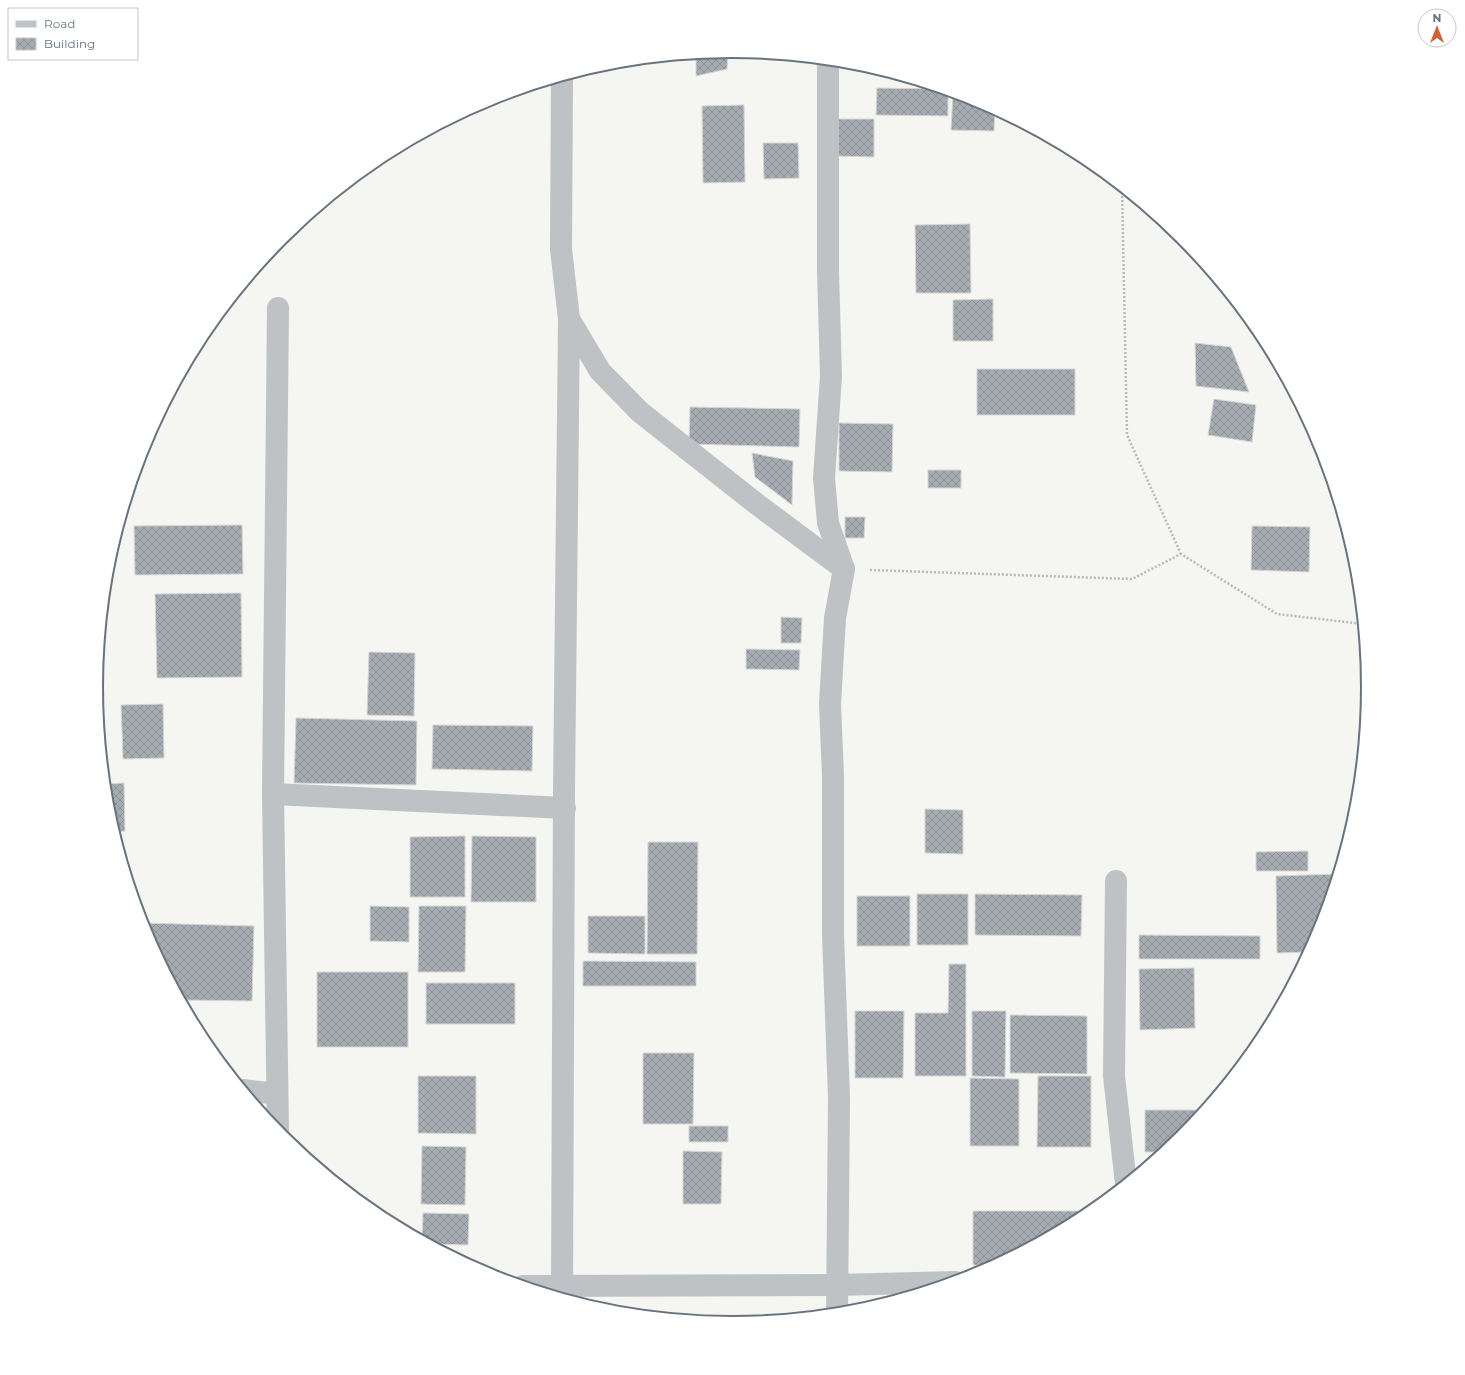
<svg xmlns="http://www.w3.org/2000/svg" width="1465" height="1375" font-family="Montserrat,sans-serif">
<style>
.building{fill:url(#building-cross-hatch);stroke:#d6d6d5}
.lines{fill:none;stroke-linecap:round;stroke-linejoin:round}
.path{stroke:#b8bbbd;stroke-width:2.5;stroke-dasharray:2 2;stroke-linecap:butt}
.minor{stroke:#bec2c5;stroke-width:22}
.rim{fill:none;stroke:#677480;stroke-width:2}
</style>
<defs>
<pattern id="building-cross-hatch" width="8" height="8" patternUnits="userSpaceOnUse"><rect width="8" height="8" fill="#a6adb2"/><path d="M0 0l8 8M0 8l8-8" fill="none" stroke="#8b9196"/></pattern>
</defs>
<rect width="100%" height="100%" fill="#f5f5f2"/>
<g class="building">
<polygon points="728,52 727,69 696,76 696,55"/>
<polygon points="877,88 943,89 948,91 948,116 876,115"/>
<polygon points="953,92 976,100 995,110 994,131 951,130"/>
<polygon points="744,105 745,182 703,183 702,106"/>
<polygon points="834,119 874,119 874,157 834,156"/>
<polygon points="763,143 798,143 799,178 764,179"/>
<polygon points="970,224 971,293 916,293 915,225"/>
<polygon points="993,299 993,341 953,341 953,300"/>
<polygon points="1195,343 1231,347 1249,392 1196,386"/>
<rect x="977" y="369" width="98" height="46"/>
<polygon points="1214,399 1256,405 1252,442 1208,435"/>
<polygon points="690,407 800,409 799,447 689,444"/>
<polygon points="839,423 893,424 892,472 839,471"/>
<polygon points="752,453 793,461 792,505 755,477"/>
<rect x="928" y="470" width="33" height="18"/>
<polygon points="845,517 865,517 864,538 845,538"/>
<polygon points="242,525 243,574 135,575 134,526"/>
<polygon points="1252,526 1310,527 1309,572 1251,570"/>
<polygon points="241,593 242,677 157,678 155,594"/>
<polygon points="781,617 802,618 801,643 781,643"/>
<polygon points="746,649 800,650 799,670 746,669"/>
<polygon points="369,652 415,653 414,716 367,715"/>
<polygon points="163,704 164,758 123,759 121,705"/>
<polygon points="296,718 417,721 416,785 294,783"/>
<polygon points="433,725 533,726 532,771 432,769"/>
<polygon points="124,783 125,831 114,832 108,811 105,784"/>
<polygon points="925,809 963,810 963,854 925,853"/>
<polygon points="465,836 465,897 410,897 410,837"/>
<polygon points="472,836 536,837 536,902 471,902"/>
<polygon points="648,842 698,842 697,954 647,954"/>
<polygon points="1308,851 1308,871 1256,871 1256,852"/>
<polygon points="1338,874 1320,931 1309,952 1277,953 1276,876"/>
<rect x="917" y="894" width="51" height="51"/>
<polygon points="975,894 1082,895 1081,936 975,935"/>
<rect x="857" y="896" width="53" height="50"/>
<polygon points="370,906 409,907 409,942 370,941"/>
<polygon points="419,906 466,906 465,972 418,972"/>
<polygon points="588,916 645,916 645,954 588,953"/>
<polygon points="142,923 254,926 252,1001 181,1000 144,931"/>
<polygon points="1139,935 1260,936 1260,959 1139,959"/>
<polygon points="583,961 696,962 696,986 583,986"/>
<polygon points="949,964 966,964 966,1076 915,1076 915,1013 948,1013"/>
<polygon points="1194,968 1195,1028 1140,1030 1139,969"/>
<rect x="317" y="972" width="91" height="75"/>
<rect x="426" y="983" width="89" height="41"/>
<polygon points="855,1011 904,1011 903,1078 855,1078"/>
<polygon points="972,1011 1006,1011 1005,1077 972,1076"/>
<polygon points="1010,1015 1087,1016 1087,1074 1010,1073"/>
<polygon points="1257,1032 1267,1032 1258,1046"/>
<polygon points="643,1053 694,1053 693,1124 643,1124"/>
<polygon points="418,1076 476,1076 476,1134 418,1133"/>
<polygon points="1038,1076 1091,1076 1091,1147 1037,1147"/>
<polygon points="970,1078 1019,1079 1019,1146 970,1146"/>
<polygon points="1145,1110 1205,1110 1182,1138 1165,1152 1145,1152"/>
<rect x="689" y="1126" width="39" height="16"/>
<polygon points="422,1146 466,1147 465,1205 421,1204"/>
<polygon points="683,1151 722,1152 721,1204 683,1204"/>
<polygon points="973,1211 1093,1211 1086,1217 995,1265 973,1265"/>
<polygon points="423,1213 469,1214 468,1245 430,1244 422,1240"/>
</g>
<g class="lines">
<g class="path">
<polyline points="1122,188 1127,435 1181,554"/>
<polyline points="870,570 1132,579 1181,554 1277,614 1363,624"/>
</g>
<g class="minor">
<polyline points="828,60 828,271 831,376 824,478 828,523 844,569 835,618 830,704 833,776 833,934 839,1098 837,1314"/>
<polyline points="562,77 561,249 569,319 600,371 640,412 758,505 844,569"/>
<polyline points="278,308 273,794 278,1132"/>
<polyline points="273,794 565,808"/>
<polyline points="1116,881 1114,1076 1126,1184"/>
<polyline points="243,1090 277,1094"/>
<polyline points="523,1286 836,1285 956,1282"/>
<polyline points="562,1298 564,790 569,319"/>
</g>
</g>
<path d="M0 0H1465V1375H0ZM103 687a629 629 0 1 1 1258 0a629 629 0 1 1-1258 0Z" fill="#fff" fill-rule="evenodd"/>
<path class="rim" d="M103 687a629 629 0 1 1 1258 0a629 629 0 1 1-1258 0Z"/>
<rect x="8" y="8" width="130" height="52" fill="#ffffff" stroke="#c2c7cc"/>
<rect x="16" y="21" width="20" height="6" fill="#bec2c5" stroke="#c2c7cc"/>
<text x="44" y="28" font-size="12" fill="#677480">Road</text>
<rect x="16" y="38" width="20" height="12" fill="url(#building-cross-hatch)" stroke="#c2c7cc"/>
<text x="44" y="48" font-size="12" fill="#677480">Building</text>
<g transform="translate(1437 28)"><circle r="19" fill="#ffffff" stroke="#c2c7cc"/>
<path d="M0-3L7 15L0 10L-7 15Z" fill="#d06237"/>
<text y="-6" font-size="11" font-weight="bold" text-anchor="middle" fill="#677480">N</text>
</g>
</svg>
